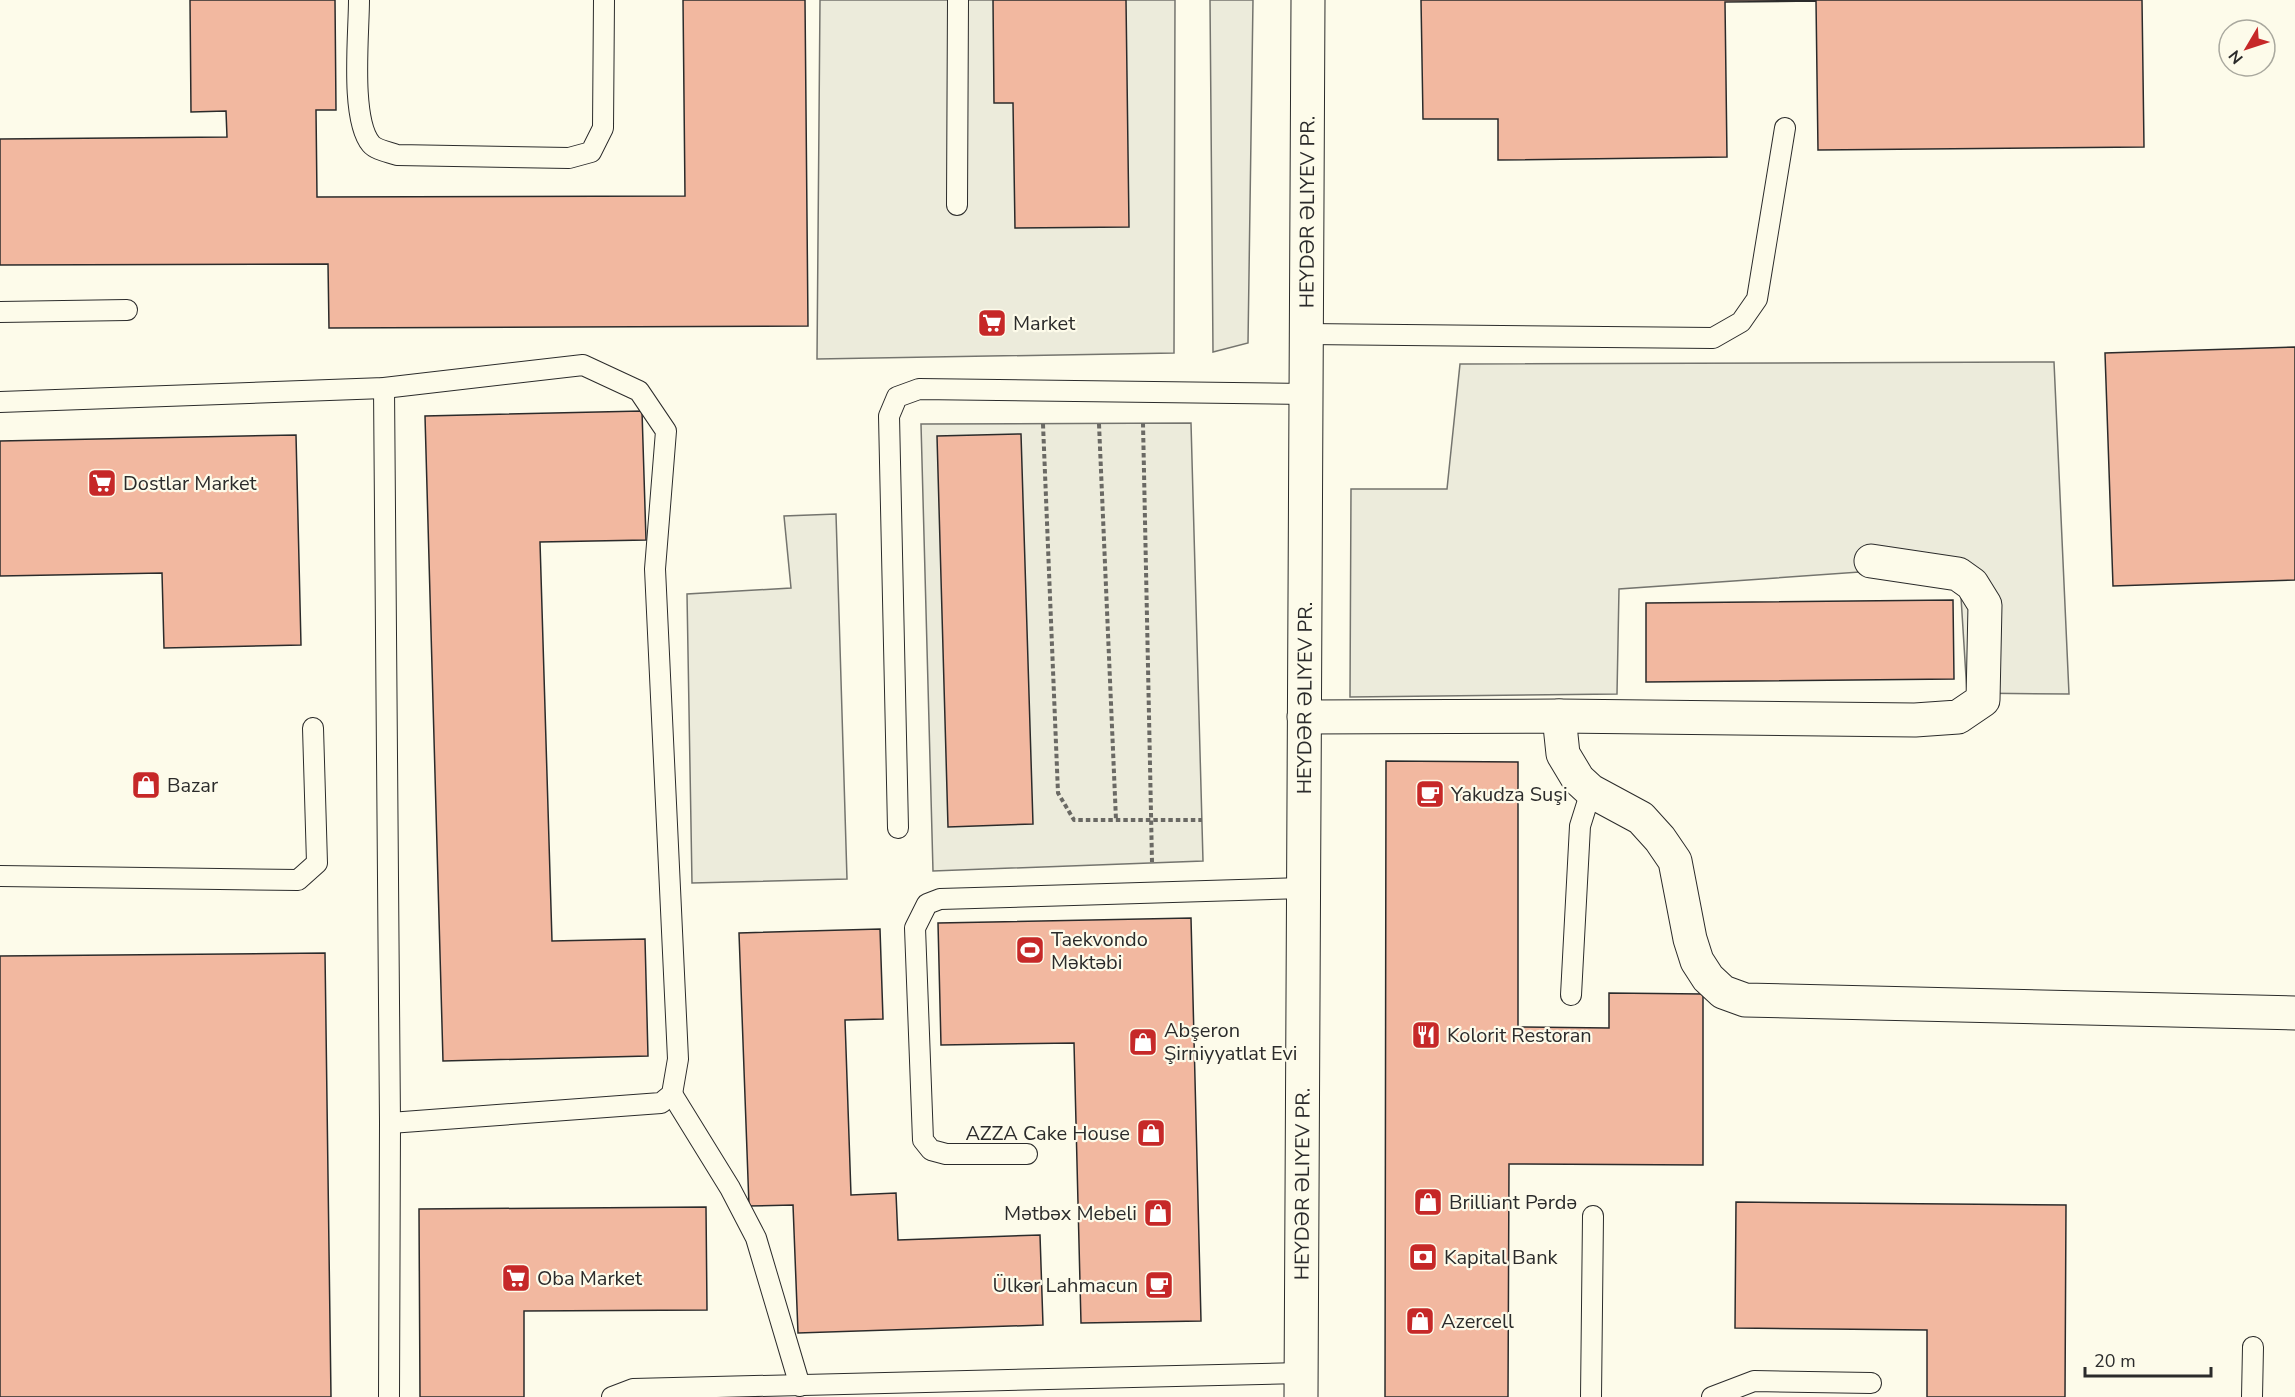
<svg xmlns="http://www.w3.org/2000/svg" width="2295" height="1397" font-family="'Nunito Sans',sans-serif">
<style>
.green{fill:#ecebdb;stroke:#74746e;stroke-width:1.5}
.building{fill:#f2b8a0;stroke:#2b2b2b;stroke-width:1.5}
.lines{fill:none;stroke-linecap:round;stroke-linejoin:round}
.service-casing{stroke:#2b2b2b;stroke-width:22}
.minor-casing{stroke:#2b2b2b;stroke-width:35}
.secondary-casing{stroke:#2b2b2b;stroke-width:35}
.path{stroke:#6a6964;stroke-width:4;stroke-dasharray:4.5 3;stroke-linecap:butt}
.service{stroke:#fdfbea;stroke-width:20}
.minor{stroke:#fdfbea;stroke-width:33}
.secondary{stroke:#fdfbea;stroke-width:33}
.labels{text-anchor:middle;stroke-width:4.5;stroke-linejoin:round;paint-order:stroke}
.street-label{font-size:20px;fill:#2b2b2b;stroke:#fdfbea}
.poi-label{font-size:20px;fill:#2b2b2b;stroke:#fdfbea;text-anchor:start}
</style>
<rect width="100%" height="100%" fill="#fdfbea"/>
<g class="green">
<polygon points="820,0 1175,0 1174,353 817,359"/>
<polygon points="1210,0 1253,0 1248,343 1213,352"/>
<polygon points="2054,362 2069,694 1967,693 1959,565 1619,589 1617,694 1350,697 1351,489 1447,489 1460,364"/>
<polygon points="1191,423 1203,861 933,871 921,424"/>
<polygon points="836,514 847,879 692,883 687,594 791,588 784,516"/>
</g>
<g class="building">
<polygon points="190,0 335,0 336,110 316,110 317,197 685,196 683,0 805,0 808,326 329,328 328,264 0,265 0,139 227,137 226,111 191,112"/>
<polygon points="993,0 1126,0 1129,227 1015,228 1013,103 994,103"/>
<polygon points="1421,0 2142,0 2144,147 1818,150 1816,1 1725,2 1727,157 1498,160 1498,119 1423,119"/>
<polygon points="2295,347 2295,580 2113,586 2105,353"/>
<polygon points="642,411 646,540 540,542 552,941 645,939 648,1056 443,1061 425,416"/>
<polygon points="1021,434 1033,824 948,827 937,436"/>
<polygon points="296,435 301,645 164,648 162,573 0,576 0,441"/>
<polygon points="1953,600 1954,679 1646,682 1646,603"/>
<polygon points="1386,761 1518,762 1518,1027 1609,1028 1609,993 1703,994 1703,1165 1509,1164 1508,1397 1385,1397"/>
<polygon points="1191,918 1201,1321 1081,1323 1074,1043 941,1045 938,923"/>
<polygon points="880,929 883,1019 845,1020 851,1195 896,1193 898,1240 1040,1235 1043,1325 798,1333 793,1205 749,1206 739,933"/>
<polygon points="325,953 331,1397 0,1397 0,956"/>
<polygon points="1736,1202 2066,1205 2065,1397 1927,1397 1927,1330 1735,1328"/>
<polygon points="706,1207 707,1310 524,1311 524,1397 420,1397 419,1209"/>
</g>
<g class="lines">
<g class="service-casing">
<g id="service">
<path d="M 359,0 C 359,34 350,119 371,144 C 376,150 389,152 397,155 L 569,158 L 591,152 L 603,128 L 604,0"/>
<polyline points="957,205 958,0"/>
<polyline points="0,312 127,310"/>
<polyline points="1307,334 1713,338 1741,322 1757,299 1785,128"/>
<polyline points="384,388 390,1123 389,1397"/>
<polyline points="0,402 384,388 583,365 639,391 666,431 655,569 678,1059 672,1094 661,1103 390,1123"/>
<polyline points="898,828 889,416 897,397 919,389 1306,394"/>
<polyline points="0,876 298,880 317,863 313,728"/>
<polyline points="1571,995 1580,826 1591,791"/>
<polyline points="672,1094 730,1188 756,1238 800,1386"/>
<polyline points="1027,1154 946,1154 931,1150 923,1140 915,928 927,904 940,899 1303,888"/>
<polyline points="612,1397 633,1389 1301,1373"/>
<polyline points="1591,1397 1593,1216"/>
<polyline points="1712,1397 1754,1381 1871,1383"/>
<polyline points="2252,1397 2253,1347"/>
</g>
</g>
<g class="minor-casing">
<g id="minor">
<polyline points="1559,716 1915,720 1958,717 1983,700 1985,605 1972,584 1958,574 1871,561"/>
<polyline points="1304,717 1559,716 1563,754 1578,779 1591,791 1641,818 1660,839 1675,861 1690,939 1697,961 1708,978 1723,992 1745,1000 2295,1013"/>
</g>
</g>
<g class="secondary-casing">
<g id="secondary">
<path id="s1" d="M 1301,1397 L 1308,0"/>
</g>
</g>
<g class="path">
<polyline points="1143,423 1152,862"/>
<polyline points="1043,424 1058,793 1074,820 1202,820"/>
<polyline points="1099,424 1116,820"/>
</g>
<use href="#service" class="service"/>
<use href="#minor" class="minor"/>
<use href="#secondary" class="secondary"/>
</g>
<defs>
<g id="supermarket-square" transform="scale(1.5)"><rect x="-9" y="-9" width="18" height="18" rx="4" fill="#c62828" stroke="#fdfbea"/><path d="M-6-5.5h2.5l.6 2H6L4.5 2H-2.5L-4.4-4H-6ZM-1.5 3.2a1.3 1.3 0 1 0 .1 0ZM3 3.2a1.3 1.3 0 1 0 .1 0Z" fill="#fff"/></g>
<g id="shop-square" transform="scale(1.5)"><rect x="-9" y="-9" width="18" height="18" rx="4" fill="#c62828" stroke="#fdfbea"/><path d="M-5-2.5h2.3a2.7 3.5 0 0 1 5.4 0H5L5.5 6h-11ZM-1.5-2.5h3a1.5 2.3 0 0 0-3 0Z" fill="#fff"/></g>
<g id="cafe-square" transform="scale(1.5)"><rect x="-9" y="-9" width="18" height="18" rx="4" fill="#c62828" stroke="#fdfbea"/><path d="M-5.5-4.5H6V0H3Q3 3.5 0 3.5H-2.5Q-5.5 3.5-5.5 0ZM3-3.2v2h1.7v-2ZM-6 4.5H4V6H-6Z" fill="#fff"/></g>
<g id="stadium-square" transform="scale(1.5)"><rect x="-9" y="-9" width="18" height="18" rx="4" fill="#c62828" stroke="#fdfbea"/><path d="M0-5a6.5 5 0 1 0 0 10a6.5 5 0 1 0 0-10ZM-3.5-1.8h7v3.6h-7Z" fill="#fff"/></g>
<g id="restaurant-square" transform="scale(1.5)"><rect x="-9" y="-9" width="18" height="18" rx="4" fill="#c62828" stroke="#fdfbea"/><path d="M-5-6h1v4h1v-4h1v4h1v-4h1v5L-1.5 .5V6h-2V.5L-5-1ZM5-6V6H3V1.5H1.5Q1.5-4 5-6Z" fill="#fff"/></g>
<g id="bank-square" transform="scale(1.5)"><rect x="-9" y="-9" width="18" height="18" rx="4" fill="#c62828" stroke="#fdfbea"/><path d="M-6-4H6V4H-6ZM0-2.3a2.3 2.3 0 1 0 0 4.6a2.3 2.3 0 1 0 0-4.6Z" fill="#fff"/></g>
</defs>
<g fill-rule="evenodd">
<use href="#supermarket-square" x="992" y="323"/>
<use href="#supermarket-square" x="102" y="483"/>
<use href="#shop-square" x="146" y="785"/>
<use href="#cafe-square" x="1430" y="794"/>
<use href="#stadium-square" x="1030" y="950"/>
<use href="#restaurant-square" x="1426" y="1035"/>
<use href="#shop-square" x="1143" y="1042"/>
<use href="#shop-square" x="1151" y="1133"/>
<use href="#shop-square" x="1428" y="1202"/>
<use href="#shop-square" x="1158" y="1213"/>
<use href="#bank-square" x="1423" y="1257"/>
<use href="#supermarket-square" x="516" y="1278"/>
<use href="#cafe-square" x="1159" y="1285"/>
<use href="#shop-square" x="1420" y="1321"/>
</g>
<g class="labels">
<g class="street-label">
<text dy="7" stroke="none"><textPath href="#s1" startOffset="1185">HEYDƏR ƏLIYEV PR.</textPath></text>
<text dy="7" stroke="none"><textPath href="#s1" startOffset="699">HEYDƏR ƏLIYEV PR.</textPath></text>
<text dy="7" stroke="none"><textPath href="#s1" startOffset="213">HEYDƏR ƏLIYEV PR.</textPath></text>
</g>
<g class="poi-label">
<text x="1013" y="330">Market</text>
<text x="123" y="490">Dostlar Market</text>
<text x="167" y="792">Bazar</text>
<text x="1451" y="801">Yakudza Suşi</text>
<text x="1051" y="946">Taekvondo<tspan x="1051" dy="23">Məktəbi</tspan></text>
<text x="1164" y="1037">Abşeron<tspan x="1164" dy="23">Şirniyyatlat Evi</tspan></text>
<text x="1447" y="1042">Kolorit Restoran</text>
<text x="1130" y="1140" text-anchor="end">AZZA Cake House</text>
<text x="1449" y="1209">Brilliant Pərdə</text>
<text x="1137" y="1220" text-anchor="end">Mətbəx Mebeli</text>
<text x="1444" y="1264">Kapital Bank</text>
<text x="537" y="1285">Oba Market</text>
<text x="1138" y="1292" text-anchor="end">Ülkər Lahmacun</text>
<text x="1441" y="1328">Azercell</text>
</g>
</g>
<g transform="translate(2247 48) rotate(231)"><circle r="28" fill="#fdfbea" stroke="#a9a89e" stroke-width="1.5"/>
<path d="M0-4.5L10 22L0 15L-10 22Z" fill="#c62828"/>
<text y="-9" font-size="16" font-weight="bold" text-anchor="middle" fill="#2b2b2b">N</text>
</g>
<path d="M2085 1367v9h126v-9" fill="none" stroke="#2b2b2b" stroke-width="3"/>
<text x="2094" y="1367" font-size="18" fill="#2b2b2b" stroke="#fdfbea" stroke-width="4.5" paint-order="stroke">20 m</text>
</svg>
